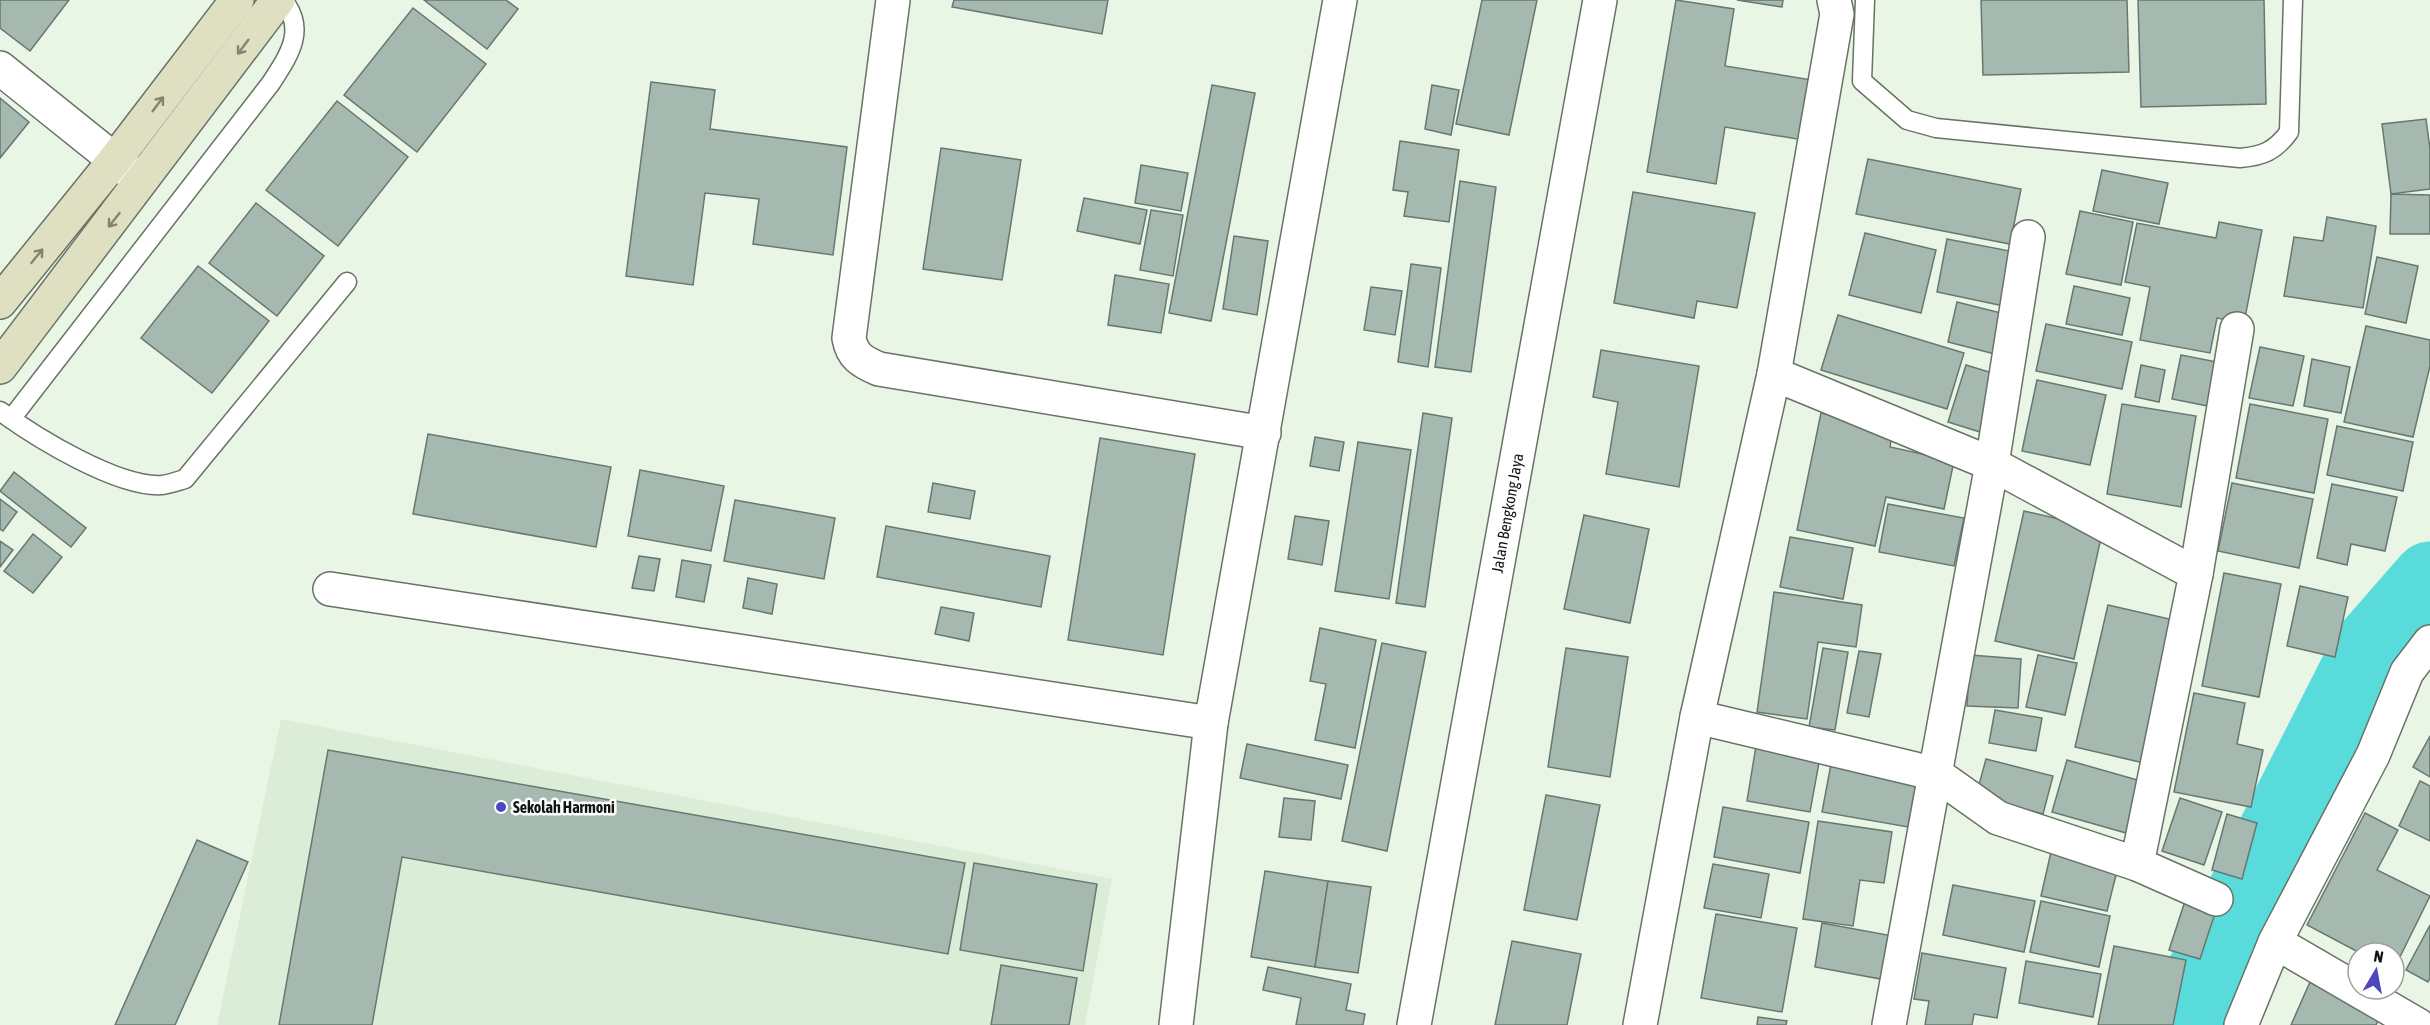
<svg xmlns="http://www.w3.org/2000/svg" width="2430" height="1025" font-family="'Asap Condensed',sans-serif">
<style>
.built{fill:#dcedd7}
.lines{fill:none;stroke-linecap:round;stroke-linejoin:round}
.river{stroke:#59dbdb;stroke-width:75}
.building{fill:#a5b9b0;stroke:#667870;stroke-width:1.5}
.service-casing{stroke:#687366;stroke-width:21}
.minor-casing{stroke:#687366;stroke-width:36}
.secondary-casing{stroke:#687366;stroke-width:36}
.service{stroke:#fff;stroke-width:18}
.minor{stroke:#fff;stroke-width:33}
.secondary{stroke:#dfe0c1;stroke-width:33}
.oneway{stroke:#828571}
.poi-dot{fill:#4c47be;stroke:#fff;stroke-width:2}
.labels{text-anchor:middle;stroke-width:5;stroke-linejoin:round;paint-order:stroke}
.street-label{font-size:16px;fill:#111510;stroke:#fff}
.poi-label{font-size:16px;font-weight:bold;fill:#111510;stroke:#fff;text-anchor:start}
</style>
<rect width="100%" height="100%" fill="#e9f6e6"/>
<polygon class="built" points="281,719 1112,879 1085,1025 217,1025"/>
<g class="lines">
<polyline class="river" points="2185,1025 2204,973 2368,650 2430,579"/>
</g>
<g class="building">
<polygon points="0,0 69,0 30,51 0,28"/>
<polygon points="424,0 506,0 518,9 487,49"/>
<polygon points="954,0 1108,0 1102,34 952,7"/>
<polygon points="1482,0 1537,0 1509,135 1456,124"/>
<polygon points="1676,0 1734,9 1725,66 1812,80 1803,140 1725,127 1716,184 1647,172"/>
<polygon points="1737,0 1783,0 1782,7"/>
<polygon points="1981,0 2127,0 2129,72 1983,75"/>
<polygon points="2138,0 2264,0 2266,104 2141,107"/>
<polygon points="413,8 486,64 417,152 344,95"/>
<polygon points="651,82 715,90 710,129 847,147 833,255 753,244 759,199 705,193 693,285 626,276"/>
<polygon points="1212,85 1255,93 1211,321 1169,313"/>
<polygon points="1432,85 1459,90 1451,135 1425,129"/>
<polygon points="0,98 29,122 0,158"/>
<polygon points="337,101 408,157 338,246 266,190"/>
<polygon points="2426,119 2430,149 2430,189 2391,194 2382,124"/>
<polygon points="1400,141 1459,150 1449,222 1404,216 1408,192 1393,190"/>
<polygon points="941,148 1021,160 1002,280 923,269"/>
<polygon points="1868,159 2021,189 2010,244 1856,214"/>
<polygon points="1141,165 1188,173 1181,211 1135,203"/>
<polygon points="2102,170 2168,183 2159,224 2093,211"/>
<polygon points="1460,181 1496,187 1471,372 1435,367"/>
<polygon points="1633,192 1755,213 1737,308 1697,301 1694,318 1614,303"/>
<polygon points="2391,194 2430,195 2430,234 2390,234"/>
<polygon points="1084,198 1147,210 1140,244 1077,231"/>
<polygon points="256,203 324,256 277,316 209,263"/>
<polygon points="1151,210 1183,215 1173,276 1140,270"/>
<polygon points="2080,211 2133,222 2121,285 2066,274"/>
<polygon points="2327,217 2376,226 2363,308 2284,296 2294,237 2323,241"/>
<polygon points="2219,222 2262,230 2244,323 2217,318 2210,353 2140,340 2150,287 2125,282 2137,223 2216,238"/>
<polygon points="1865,233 1936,250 1921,313 1849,295"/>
<polygon points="1234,236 1268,241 1257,315 1223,309"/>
<polygon points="1947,239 2015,252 2004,306 1937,292"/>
<polygon points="2377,257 2418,266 2406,323 2365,314"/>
<polygon points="1411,264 1441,268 1428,367 1398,362"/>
<polygon points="198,266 269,321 212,393 141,338"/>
<polygon points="1115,275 1169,284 1161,333 1108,325"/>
<polygon points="2074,286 2130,298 2122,335 2066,324"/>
<polygon points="1371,287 1402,291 1395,335 1364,330"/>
<polygon points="1957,302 2005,314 1995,354 1948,342"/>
<polygon points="1838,315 1964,353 1947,409 1821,370"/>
<polygon points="2046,324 2132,342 2122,389 2036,371"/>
<polygon points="2366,326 2430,340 2430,366 2413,437 2344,422"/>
<polygon points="2260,347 2304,356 2293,406 2249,398"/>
<polygon points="1601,350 1699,366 1679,487 1606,474 1618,402 1593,397"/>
<polygon points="2181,355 2217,362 2208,406 2172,399"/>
<polygon points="2312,359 2350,367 2341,413 2304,406"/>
<polygon points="1966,365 1999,375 1980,432 1948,422"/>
<polygon points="2141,365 2165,370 2159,402 2135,397"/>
<polygon points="2037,380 2106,395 2090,465 2022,451"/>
<polygon points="2122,404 2196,416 2181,507 2107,494"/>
<polygon points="2250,404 2328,419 2314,493 2236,478"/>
<polygon points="1423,413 1452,418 1425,607 1396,603"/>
<polygon points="1821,413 1893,428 1890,447 1954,461 1944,509 1886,497 1875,546 1797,530"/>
<polygon points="2337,426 2413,442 2403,491 2327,475"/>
<polygon points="428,434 611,467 596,547 413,514"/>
<polygon points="1315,437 1344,442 1339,471 1310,466"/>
<polygon points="1100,438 1195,454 1163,655 1068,640"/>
<polygon points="1358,442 1411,450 1389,599 1335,591"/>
<polygon points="640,470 724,486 711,551 628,536"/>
<polygon points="14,472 86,528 71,547 0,491"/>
<polygon points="933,483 975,491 970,519 928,512"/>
<polygon points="2232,483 2313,499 2299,568 2218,551"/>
<polygon points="2332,484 2397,497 2385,551 2351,544 2347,565 2317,558"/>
<polygon points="0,499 17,512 3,531 0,529"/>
<polygon points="735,500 835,518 824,579 724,561"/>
<polygon points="1888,504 1964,518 1954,566 1879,552"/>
<polygon points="2024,511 2103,529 2074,659 1995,641"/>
<polygon points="1584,515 1649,529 1630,623 1564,609"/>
<polygon points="1295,516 1329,521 1322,565 1288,559"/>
<polygon points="886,526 1050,556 1041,607 877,577"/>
<polygon points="33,534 62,557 33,593 4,571"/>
<polygon points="1790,537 1853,548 1843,599 1780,587"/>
<polygon points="0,541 13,550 0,567"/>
<polygon points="639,556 660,559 654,591 632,588"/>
<polygon points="682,560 711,565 704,602 676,597"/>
<polygon points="2224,573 2281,584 2259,697 2202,686"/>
<polygon points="748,578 777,584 772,614 743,608"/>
<polygon points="2300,586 2348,597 2335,657 2287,646"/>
<polygon points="1774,592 1862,605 1856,647 1818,642 1807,719 1757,712"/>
<polygon points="2108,605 2178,621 2144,763 2075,747"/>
<polygon points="941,607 974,613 969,641 935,634"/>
<polygon points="1320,628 1376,640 1355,748 1315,740 1326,684 1310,681"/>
<polygon points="1382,643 1426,652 1387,851 1342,841"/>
<polygon points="1566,648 1628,657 1610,777 1548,767"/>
<polygon points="1823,648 1848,652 1835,730 1809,727"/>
<polygon points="1859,651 1881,654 1869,717 1847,713"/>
<polygon points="1970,655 2021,659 2018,708 1967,706"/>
<polygon points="2038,655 2077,663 2065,715 2026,707"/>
<polygon points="2194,693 2245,703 2237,744 2263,750 2251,807 2174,792"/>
<polygon points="1995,710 2042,718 2036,751 1989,743"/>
<polygon points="2430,736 2430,777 2413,767"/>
<polygon points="1247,744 1348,765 1341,799 1240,778"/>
<polygon points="1756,746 1820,757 1810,812 1747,801"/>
<polygon points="328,750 965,863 948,954 402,857 372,1025 279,1025"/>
<polygon points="1986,759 2053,776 2043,814 1976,796"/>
<polygon points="2067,760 2141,781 2126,833 2052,812"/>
<polygon points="1831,764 1917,779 1908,827 1822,812"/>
<polygon points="2420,781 2430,786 2430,841 2399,826"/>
<polygon points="1546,795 1600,805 1577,920 1524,910"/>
<polygon points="1284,798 1315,801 1311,840 1279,837"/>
<polygon points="2180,798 2222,812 2204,865 2162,851"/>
<polygon points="1723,807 1809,822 1800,873 1714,857"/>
<polygon points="2365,813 2398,830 2377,870 2430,896 2394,969 2394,953 2360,953 2307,925"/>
<polygon points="2227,814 2257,823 2242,879 2212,870"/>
<polygon points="1818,821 1892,832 1884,883 1860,880 1853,926 1803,919"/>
<polygon points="197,840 248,862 175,1025 115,1025"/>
<polygon points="2051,852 2118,867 2107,911 2041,896"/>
<polygon points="974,863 1097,884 1083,971 960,950"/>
<polygon points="1713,864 1769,874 1761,918 1704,908"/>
<polygon points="1265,871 1328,881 1315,967 1251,957"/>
<polygon points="1328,881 1371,887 1358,973 1315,967"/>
<polygon points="1953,885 2035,901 2024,952 1943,935"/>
<polygon points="2186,898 2217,907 2200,959 2169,950"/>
<polygon points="2041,901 2110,916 2099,967 2030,952"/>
<polygon points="1716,914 1797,928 1782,1012 1701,998"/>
<polygon points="1822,923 1893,936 1886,980 1815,967"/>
<polygon points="2430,925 2430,978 2428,982 2406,970"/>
<polygon points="1512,941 1581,954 1567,1025 1495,1025"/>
<polygon points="2114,946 2186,960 2173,1025 2098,1025"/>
<polygon points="1922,953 2006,968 1997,1018 1974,1014 1972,1025 1925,1025 1929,1001 1914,999"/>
<polygon points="2026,961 2101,974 2093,1017 2019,1003"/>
<polygon points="1001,965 1077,978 1069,1025 991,1025"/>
<polygon points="1268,967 1351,984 1346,1010 1365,1014 1363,1025 1296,1025 1301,998 1263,990"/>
<polygon points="2310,982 2381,1014 2376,1025 2291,1025"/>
<polygon points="1758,1017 1787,1021 1786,1025 1757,1025"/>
</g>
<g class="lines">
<g class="service-casing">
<g id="service">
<path d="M 1865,0 L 1862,81 L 1907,120 L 1936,128 L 2240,158 C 2263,156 2275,151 2289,132 L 2293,0"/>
<path d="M 0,411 C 35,437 118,488 162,485 C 170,484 178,481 185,479 L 347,282"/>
<path d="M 11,419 L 271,83 C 289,55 307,30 283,0"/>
</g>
</g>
<g class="minor-casing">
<g id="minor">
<path d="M 893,0 L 849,338 C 852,356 862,362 879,369 L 1264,433"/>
<polyline points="0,68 137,178"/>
<polyline points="1774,374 1992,464 2196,574"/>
<polyline points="330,589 1211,723"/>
<polyline points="1697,717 1936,774 1998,818 2137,864 2216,899"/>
<polyline points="2137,864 2196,574 2237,329"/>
<polyline points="2275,942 2418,1025"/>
<polyline points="1176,1025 1211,723 1340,0"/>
<polyline points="1414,1025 1600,0"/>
<polyline points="1640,1025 1697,717 1774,374 1837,14 1834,0"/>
<polyline points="1889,1025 1992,464 2028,237"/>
<polyline points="2241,1025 2275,942 2373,755 2407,672 2430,642"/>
</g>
</g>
<g class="secondary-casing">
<g id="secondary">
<polyline points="0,302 114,161 237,0"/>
<polyline points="0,367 278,0"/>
</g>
</g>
<use href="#service" class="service"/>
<use href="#minor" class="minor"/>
<use href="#secondary" class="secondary"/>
</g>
<defs><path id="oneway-shaft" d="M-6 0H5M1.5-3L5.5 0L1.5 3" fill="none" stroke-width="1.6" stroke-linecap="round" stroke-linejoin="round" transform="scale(1.5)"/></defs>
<g class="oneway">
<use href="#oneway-shaft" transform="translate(243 47) rotate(127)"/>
<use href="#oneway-shaft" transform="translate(158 104) rotate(-53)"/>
<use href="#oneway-shaft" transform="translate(114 220) rotate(128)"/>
<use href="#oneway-shaft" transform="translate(37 256) rotate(-51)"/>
</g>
<circle class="poi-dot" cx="501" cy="807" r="6"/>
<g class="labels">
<g class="street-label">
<text transform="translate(1507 513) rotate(-80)" y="6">Jalan Bengkong Jaya</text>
</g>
<g class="poi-label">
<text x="513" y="813">Sekolah Harmoni</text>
</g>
</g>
<g transform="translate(2376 971) rotate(10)"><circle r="28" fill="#ffffff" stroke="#a0a19f" stroke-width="1.5"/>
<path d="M0-4.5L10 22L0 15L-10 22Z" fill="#4c47be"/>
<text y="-9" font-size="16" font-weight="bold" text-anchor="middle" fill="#111510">N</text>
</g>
</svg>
